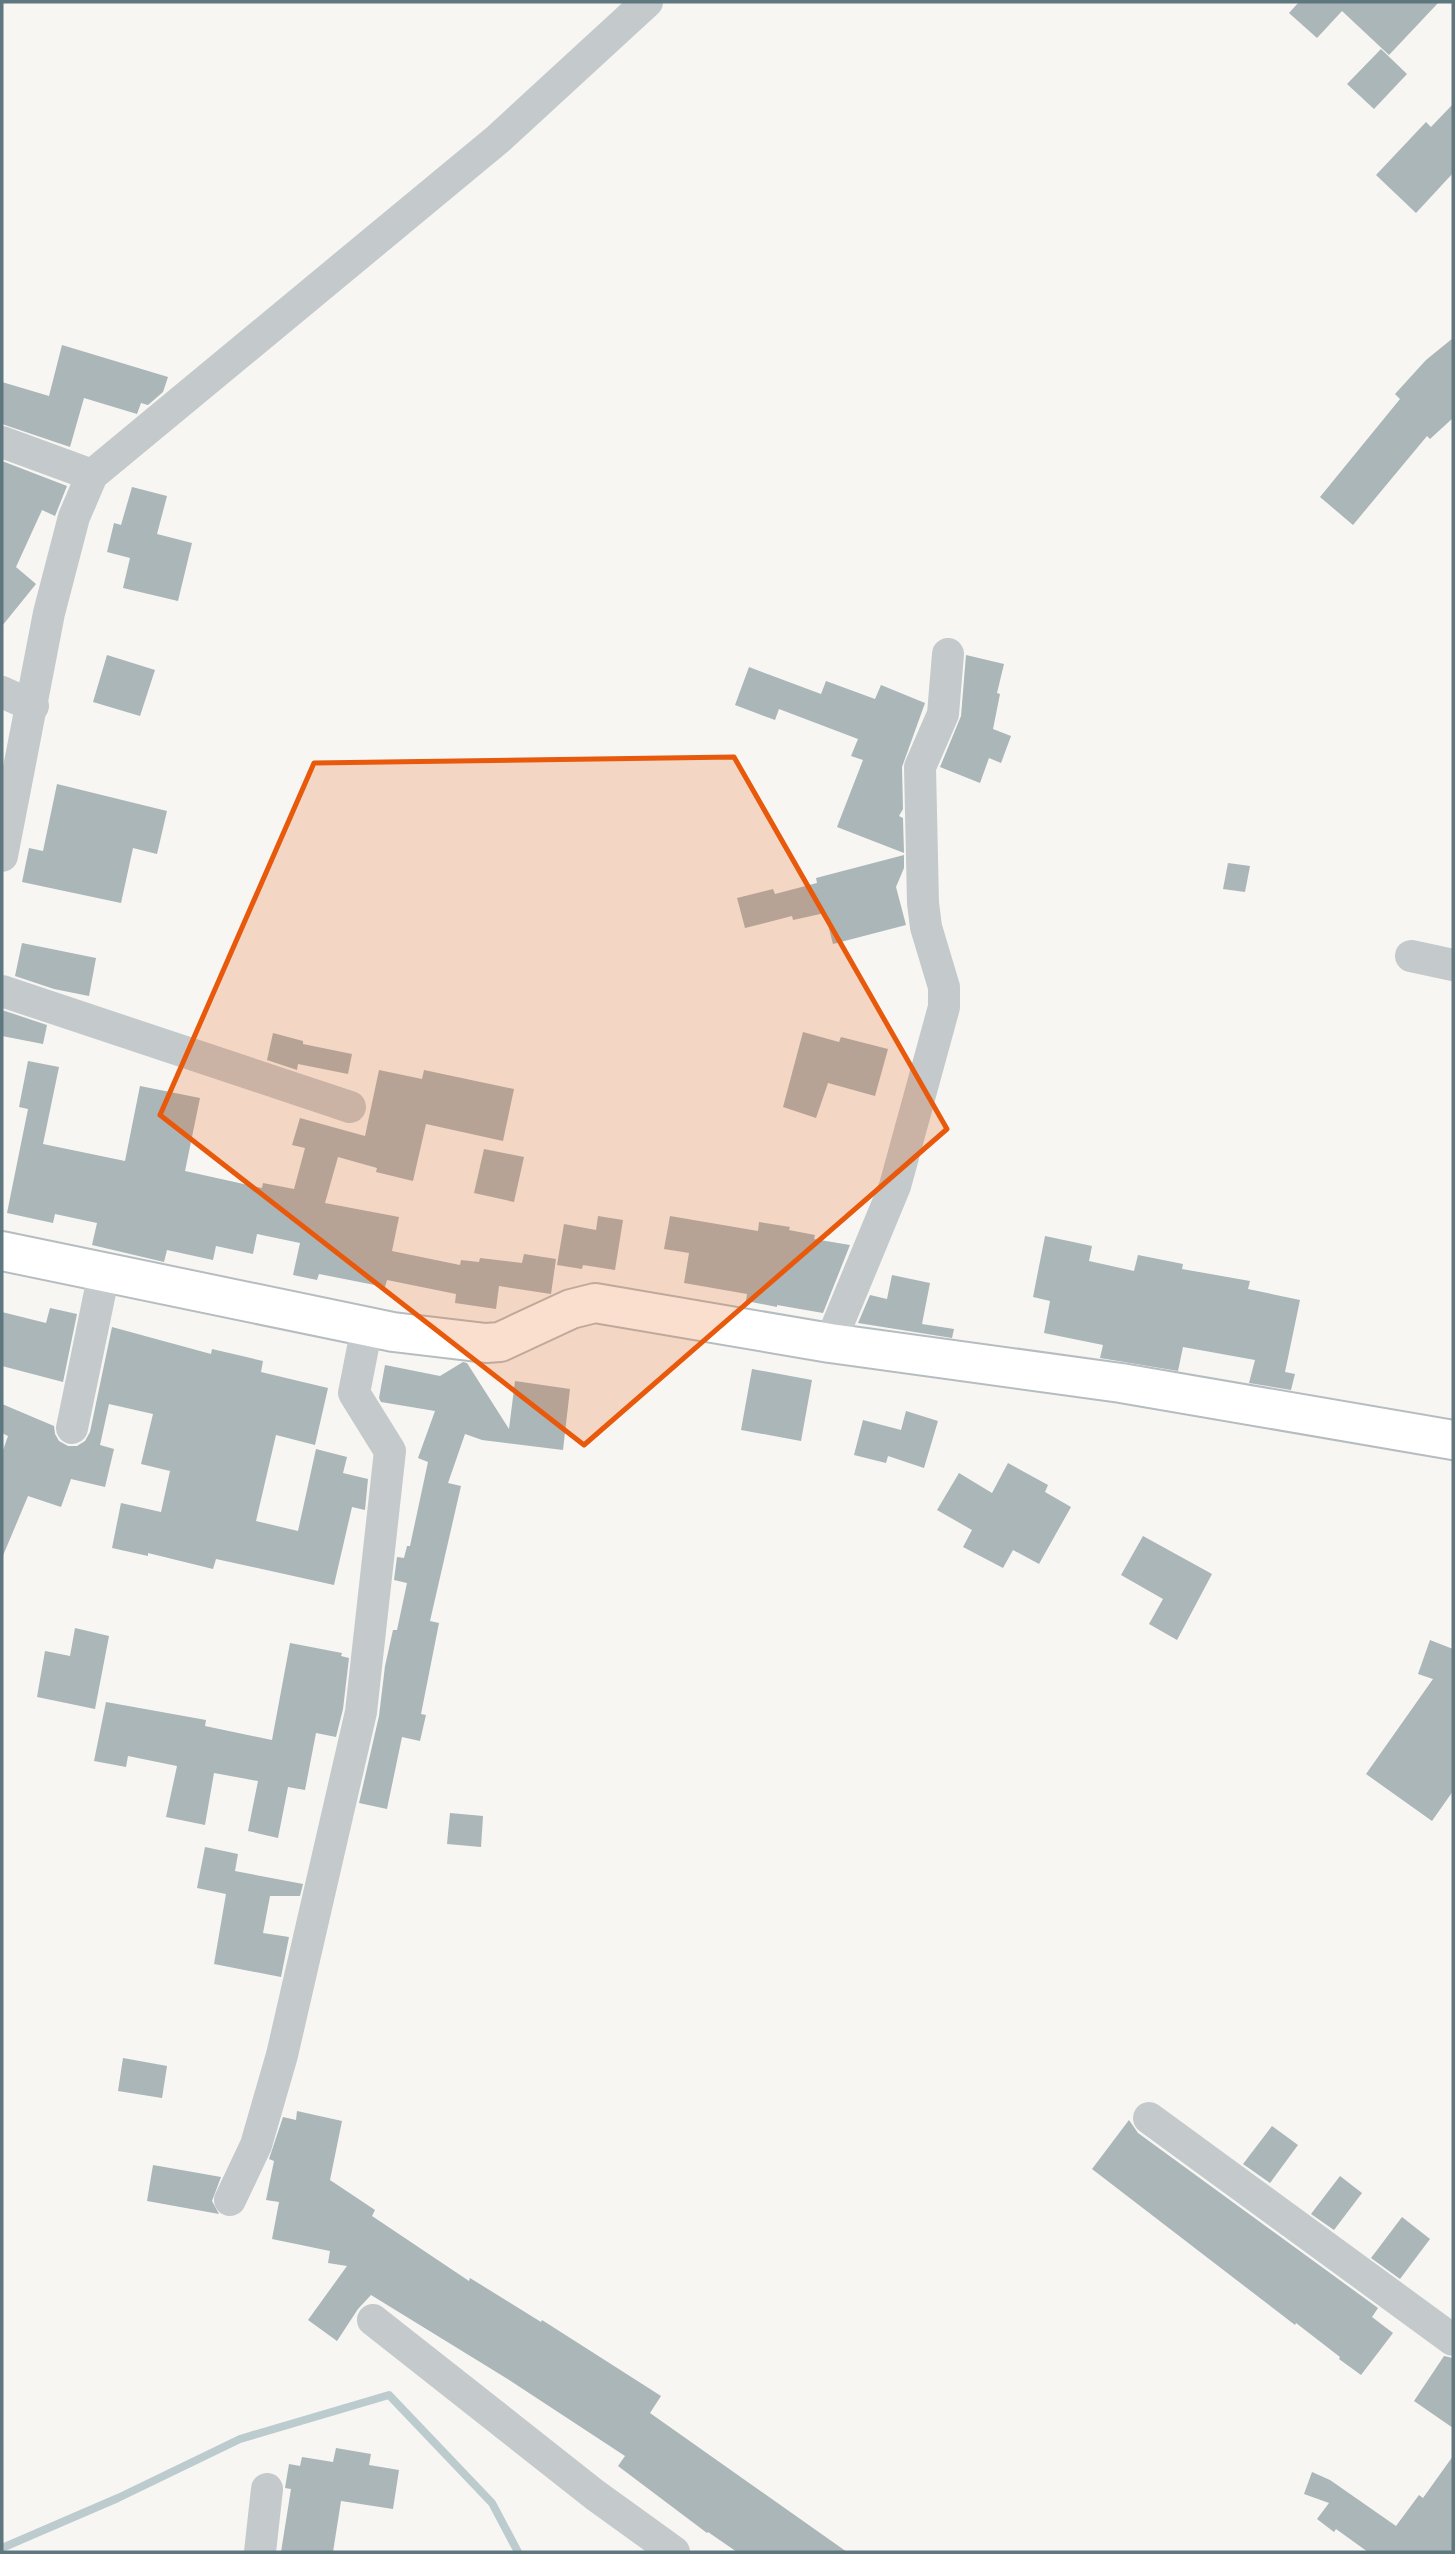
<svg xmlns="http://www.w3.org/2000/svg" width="1455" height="2554" font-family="'PT Sans Narrow',sans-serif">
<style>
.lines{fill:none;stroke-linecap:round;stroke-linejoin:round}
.stream{stroke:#bccbcd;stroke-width:8}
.building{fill:#aab6b8}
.secondary-casing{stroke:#b6bdc0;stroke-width:42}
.street{stroke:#c4c9cb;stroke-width:32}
.secondary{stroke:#fff;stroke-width:38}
.marked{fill:#e8590c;fill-opacity:0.2;stroke:#e8590c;stroke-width:5;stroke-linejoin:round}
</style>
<rect width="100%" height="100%" fill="#f7f6f3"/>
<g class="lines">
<polyline class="stream" points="2,2548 118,2498 240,2439 389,2395 492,2503 518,2552"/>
</g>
<g class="building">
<polygon points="1299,2 1439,2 1389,55 1342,11 1317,38 1289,13"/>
<polygon points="1381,49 1407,74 1374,109 1347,84"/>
<polygon points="1453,104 1453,173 1416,213 1376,175 1426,122 1431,127"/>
<polygon points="1453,338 1453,418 1430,439 1427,436 1353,525 1320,497 1400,399 1395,394 1426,360"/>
<polygon points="62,345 168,377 163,392 148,405 141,403 137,414 84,398 70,447 2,424 2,382 49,396"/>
<polygon points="2,461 67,486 55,516 42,510 16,567 36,584 2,626"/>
<polygon points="132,487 167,496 157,534 192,543 178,601 123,588 130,558 107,552 114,523 121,525"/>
<polygon points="107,655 155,670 140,716 93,702"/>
<polygon points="966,655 1004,664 997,693 1000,694 993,729 1011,736 1001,763 989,758 980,783 940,767 961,716"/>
<polygon points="749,667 821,694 826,681 875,699 881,685 925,703 902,767 903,809 899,816 903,818 904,853 837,827 863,760 851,756 858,739 779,709 775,720 735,705"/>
<polygon points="57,784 167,811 157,854 133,848 121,903 22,882 29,848 43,851"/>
<polygon points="904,855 904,868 896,887 906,925 833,944 825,913 793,920 792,916 745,928 737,898 773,889 775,894 817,883 816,878"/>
<polygon points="1228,863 1250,866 1245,892 1223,889"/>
<polygon points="22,943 96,958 89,996 54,989 15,976"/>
<polygon points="2,1010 47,1025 43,1044 2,1036"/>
<polygon points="803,1032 839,1042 841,1037 888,1049 875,1096 828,1083 816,1118 783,1107"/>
<polygon points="273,1033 303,1041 303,1044 352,1054 348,1074 298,1064 297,1070 267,1060"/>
<polygon points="28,1061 59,1067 43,1144 125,1161 140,1086 200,1098 185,1171 262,1188 263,1183 294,1189 305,1148 292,1145 300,1118 365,1136 379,1070 422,1079 424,1070 514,1089 503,1141 426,1124 413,1181 376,1172 377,1168 338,1157 325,1203 399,1217 392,1251 460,1265 461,1260 479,1262 480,1258 522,1263 524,1254 556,1259 551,1294 499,1286 496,1309 455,1303 456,1294 387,1280 385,1287 319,1274 317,1280 293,1275 300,1243 257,1234 253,1254 216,1246 213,1260 167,1250 164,1262 92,1245 97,1223 55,1214 53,1223 7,1213 28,1109 19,1107"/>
<polygon points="484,1149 524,1157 514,1202 474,1193"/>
<polygon points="598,1216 623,1220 615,1270 583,1265 582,1269 557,1265 564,1224 596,1230"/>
<polygon points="670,1216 758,1231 759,1222 790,1227 789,1230 815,1235 814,1239 850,1245 823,1313 777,1305 777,1307 746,1301 747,1294 684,1283 689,1253 664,1249"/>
<polygon points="1045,1236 1092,1246 1089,1261 1134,1271 1138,1255 1183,1264 1182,1269 1250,1281 1248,1289 1300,1300 1285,1372 1295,1374 1291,1390 1249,1383 1255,1360 1183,1347 1178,1371 1100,1358 1103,1345 1044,1333 1050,1301 1033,1297"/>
<polygon points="892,1275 930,1283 922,1324 954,1329 952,1338 858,1323 870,1295 887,1299"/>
<polygon points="50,1308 77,1314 63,1382 2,1366 2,1312 46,1323"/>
<polygon points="112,1327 211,1354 212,1349 263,1361 261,1372 328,1388 315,1445 276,1435 256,1521 298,1531 316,1449 347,1457 343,1473 368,1479 365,1510 352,1507 334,1585 216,1559 213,1569 148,1553 148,1556 112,1548 121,1503 161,1512 170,1471 141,1464 153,1414 109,1404 100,1445 114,1449 105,1487 71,1479 61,1507 28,1496 2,1558 2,1453 8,1436 2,1433 2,1404 54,1426 55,1434 59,1441 68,1446 77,1446 85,1441 90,1432"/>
<polygon points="463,1362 467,1363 509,1429 515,1381 570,1389 563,1450 482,1440 465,1434 448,1483 461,1486 430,1621 439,1623 421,1714 426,1715 420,1741 402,1737 387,1809 359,1803 379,1716 385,1666 393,1630 397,1630 407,1583 394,1580 397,1557 404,1558 407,1546 410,1546 428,1462 418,1458 435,1411 381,1402 379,1398 385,1365 440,1376"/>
<polygon points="752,1369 812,1380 801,1441 741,1430"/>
<polygon points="906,1411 938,1421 924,1468 888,1456 886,1463 854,1455 863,1420 901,1430"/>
<polygon points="1008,1463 1048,1485 1045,1492 1071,1507 1039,1564 1013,1550 1003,1568 963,1547 972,1530 937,1510 959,1473 992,1493"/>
<polygon points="1143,1536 1212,1574 1177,1640 1149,1624 1163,1599 1121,1575"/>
<polygon points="75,1628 109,1636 95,1709 37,1697 45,1651 70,1656"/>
<polygon points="1430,1640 1453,1649 1453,1791 1432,1821 1366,1774 1433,1679 1418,1674"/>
<polygon points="290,1643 342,1653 341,1656 349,1658 343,1709 336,1737 316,1733 305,1790 288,1787 278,1838 248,1831 258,1781 214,1773 205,1825 166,1817 177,1766 128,1756 126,1767 94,1761 106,1702 206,1720 205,1726 272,1740"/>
<polygon points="450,1813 483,1816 481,1847 447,1844"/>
<polygon points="205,1847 238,1854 235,1871 303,1884 300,1896 270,1896 263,1933 289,1937 281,1977 214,1964 226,1894 197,1888"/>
<polygon points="123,2058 167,2066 162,2098 118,2091"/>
<polygon points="297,2111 342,2121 330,2180 375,2210 372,2216 469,2281 470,2278 541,2322 542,2320 661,2396 650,2413 847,2552 737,2552 708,2532 707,2533 618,2466 625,2456 506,2378 371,2295 358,2309 337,2341 308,2320 347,2266 328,2263 330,2251 272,2239 279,2202 266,2200 274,2161 269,2159 283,2117 296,2120"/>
<polygon points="1129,2120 1138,2133 1378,2308 1372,2317 1393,2333 1361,2375 1339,2359 1340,2357 1296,2323 1295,2325 1092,2169"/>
<polygon points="1272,2126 1298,2145 1270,2183 1243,2164"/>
<polygon points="153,2165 221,2177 212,2201 219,2214 147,2201"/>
<polygon points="1340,2176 1362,2193 1334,2230 1311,2214"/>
<polygon points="1402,2217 1430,2239 1400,2279 1371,2258"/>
<polygon points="1444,2356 1453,2358 1453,2428 1414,2401"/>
<polygon points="336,2448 371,2454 369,2465 399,2470 393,2509 341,2501 333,2552 281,2552 291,2489 285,2488 289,2464 300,2466 302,2457 333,2462"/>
<polygon points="1453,2456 1453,2552 1368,2552 1336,2529 1334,2532 1317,2519 1329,2503 1304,2494 1312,2472 1330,2480 1396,2526 1419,2495 1423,2498"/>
</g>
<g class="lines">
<g class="secondary-casing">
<polyline id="secondary" points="2,1251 393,1332 486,1343 500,1342 571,1309 595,1303 830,1343 1121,1383 1453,1440"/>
</g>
<g class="street">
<polyline points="2,442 92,475"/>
<polyline points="2,692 33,706"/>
<polyline points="2,856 49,613 74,517 92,475 498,139 647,2"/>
<polyline points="1411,956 1453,965"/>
<polyline points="2,991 350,1107"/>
<polyline points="830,1343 895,1186 944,1007 944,987 926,927 923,903 920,767 943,714 948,654"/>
<polyline points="72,1428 104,1273"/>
<polyline points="1149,2118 1453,2340"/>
<polyline points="230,2200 256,2145 282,2055 361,1712 390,1451 354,1393 367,1327"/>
<polyline points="373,2320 595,2495 674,2552"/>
<polyline points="260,2552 267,2489"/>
</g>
<use href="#secondary" class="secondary"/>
</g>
<path class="marked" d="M 734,757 L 947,1129 L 584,1445 L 160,1115 L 314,763 Z"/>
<rect width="1455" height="2554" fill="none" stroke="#5f7880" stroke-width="7"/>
</svg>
